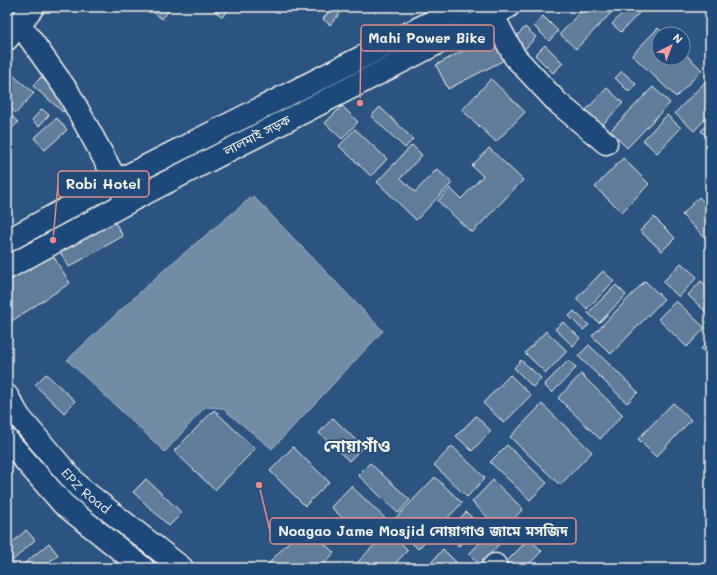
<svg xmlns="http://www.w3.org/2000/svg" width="717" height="575" font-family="Mali,'Noto Sans Bengali',sans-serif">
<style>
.water{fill:#738ca6;stroke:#a7b4c0}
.building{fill:#5e7b9a;stroke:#f4f1e8}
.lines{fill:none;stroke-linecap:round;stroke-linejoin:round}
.minor-casing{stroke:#f4f1e8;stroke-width:25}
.major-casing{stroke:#f4f1e8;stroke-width:25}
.minor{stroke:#1f4a7a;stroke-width:22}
.major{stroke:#1f4a7a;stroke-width:22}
.labels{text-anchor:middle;stroke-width:3;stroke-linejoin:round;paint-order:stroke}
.street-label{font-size:13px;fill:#f4f1e8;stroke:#1f4a7a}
.district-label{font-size:17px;font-weight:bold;fill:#f4f1e8;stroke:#1f4a7a}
.leader{fill:none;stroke:#e58c88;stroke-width:1.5}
.callout-dot{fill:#e58c88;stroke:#1f4a7a;stroke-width:1.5}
.callout{fill:#1f4a7a;stroke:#e58c88;stroke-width:1.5}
.callout-label{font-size:14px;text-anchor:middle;font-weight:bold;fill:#f4f1e8}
</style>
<rect width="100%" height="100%" fill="#2c5481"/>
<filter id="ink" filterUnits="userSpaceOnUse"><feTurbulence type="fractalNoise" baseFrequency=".025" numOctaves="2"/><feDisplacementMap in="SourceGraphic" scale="8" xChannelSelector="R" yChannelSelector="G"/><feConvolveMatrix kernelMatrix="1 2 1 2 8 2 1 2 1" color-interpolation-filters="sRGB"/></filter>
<g filter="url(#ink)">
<polygon class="water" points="253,196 383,331 272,449 222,408 205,407 165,452 67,360 165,269"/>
<g class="building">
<polygon points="7,7 14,7 19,11 7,25"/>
<polygon points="154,7 172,7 162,19 151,10"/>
<polygon points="211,7 231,7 222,17"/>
<polygon points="332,7 341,12 330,25 323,19"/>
<polygon points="585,7 605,7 611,13 576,49 560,34"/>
<polygon points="628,7 634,7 639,13 621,32 612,24"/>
<polygon points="543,16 558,31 549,41 534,26"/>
<polygon points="525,27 536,37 524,50 513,40"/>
<polygon points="658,28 664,34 659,34 659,58 683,58 683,52 702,70 676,97 632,55"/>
<polygon points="493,35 506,59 448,89 436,65"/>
<polygon points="545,45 563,63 553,73 535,55"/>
<polygon points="8,71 34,93 16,113 7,105"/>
<polygon points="622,71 636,84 629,92 615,78"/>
<polygon points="41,77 71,103 63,112 33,86"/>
<polygon points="491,79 525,112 496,142 462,110"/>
<polygon points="705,82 710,87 710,114 694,131 675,113"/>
<polygon points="653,87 670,103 627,148 610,131"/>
<polygon points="607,88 623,103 602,125 586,110"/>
<polygon points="342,106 358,122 342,139 325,123"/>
<polygon points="380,107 413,139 405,148 371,116"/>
<polygon points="42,109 49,115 39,126 32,120"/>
<polygon points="7,112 18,122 7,134"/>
<polygon points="667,115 681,128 657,153 643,140"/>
<polygon points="57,118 67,130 45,150 34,138"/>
<polygon points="710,121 710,140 701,131"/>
<polygon points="355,129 387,159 371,176 339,146"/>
<polygon points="412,145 422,155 401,178 415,192 437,169 452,183 416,220 377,182"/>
<polygon points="489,148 523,180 472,233 438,201 450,188 461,199 483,176 472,166"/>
<polygon points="623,158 649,184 622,212 595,187"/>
<polygon points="699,197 710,208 710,238 708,241 682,215"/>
<polygon points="110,214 123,236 69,267 56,245"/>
<polygon points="654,217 675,238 662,251 640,231"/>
<polygon points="50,251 70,283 7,324 7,279"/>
<polygon points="681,263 697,277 679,297 663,282"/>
<polygon points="603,271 614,281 587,309 576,299"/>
<polygon points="645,281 664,299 611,354 592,336"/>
<polygon points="701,281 710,289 710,316 688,295"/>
<polygon points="616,285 626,295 599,323 588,313"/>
<polygon points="676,301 705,328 687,347 658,319"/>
<polygon points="574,311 589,325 583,330 569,316"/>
<polygon points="563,322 580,338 573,346 555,329"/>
<polygon points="546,331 567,351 546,373 525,353"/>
<polygon points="710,339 710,358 701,349"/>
<polygon points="589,345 638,392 627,403 578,356"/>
<polygon points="521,360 541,378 533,387 514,368"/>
<polygon points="569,360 576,368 552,393 544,385"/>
<polygon points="46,374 75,401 64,413 35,385"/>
<polygon points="581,374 623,415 600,439 558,398"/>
<polygon points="510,375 531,395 504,423 483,403"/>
<polygon points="673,403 691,420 656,457 638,439"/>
<polygon points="542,404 592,452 560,485 510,437"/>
<polygon points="214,410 255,449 215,490 174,451"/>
<polygon points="476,416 491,431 472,451 456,436"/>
<polygon points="333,418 363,447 349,461 319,433"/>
<polygon points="507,445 547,483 530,500 490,462"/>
<polygon points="452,446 485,478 467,497 434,465"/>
<polygon points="293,447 329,482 305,506 270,471"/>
<polygon points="370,463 410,500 398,513 358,475"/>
<polygon points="435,477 462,503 418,549 391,523"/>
<polygon points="146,479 182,513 169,526 133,492"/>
<polygon points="493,480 523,509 502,531 472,502"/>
<polygon points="351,486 389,522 369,543 331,507"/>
<polygon points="466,512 479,524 458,547 445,534"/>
<polygon points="305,525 334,553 320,568 270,568 267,565"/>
<polygon points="26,530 35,540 9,564 7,562 7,548"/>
<polygon points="388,531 408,550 391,568 352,568"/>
<polygon points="491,531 502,541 480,565 469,554"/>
<polygon points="529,539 542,551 525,568 512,568 506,562"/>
<polygon points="49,543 58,555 42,568 19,568"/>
<polygon points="443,549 458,564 454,568 432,568 429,565"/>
<polygon points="468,563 474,568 463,568"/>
</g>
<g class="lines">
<g class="minor-casing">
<g id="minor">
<polyline points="488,7 515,57 557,102 606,143"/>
<polyline points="19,23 68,92 128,202"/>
<polyline points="7,39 33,7"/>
<polyline points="492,568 495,565"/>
</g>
</g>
<g class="major-casing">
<g id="major">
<polyline points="7,241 117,181 461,7"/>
<polyline points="7,268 128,202 508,7"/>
<path id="s1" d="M 7,396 L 20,418 L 79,487 L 182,568"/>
<polyline points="7,440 63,504 143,568"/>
</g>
</g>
<use href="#minor" class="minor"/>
<use href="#major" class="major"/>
</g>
</g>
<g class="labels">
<g class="street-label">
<text transform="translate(257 135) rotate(-27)" y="5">লালমাই সড়ক</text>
<text dy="5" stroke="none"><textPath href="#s1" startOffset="124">EPZ Road</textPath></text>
</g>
<g class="district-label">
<text x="357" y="452">নোয়াগাঁও</text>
</g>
</g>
<path class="leader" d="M360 103L361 38M53 240L58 184M259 485L270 531"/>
<g class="callout-dot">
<circle cx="360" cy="103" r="4"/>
<circle cx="53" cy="240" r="4"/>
<circle cx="259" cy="485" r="4"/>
</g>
<g class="callout">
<rect x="361" y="25" width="133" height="26" rx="4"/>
<rect x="58" y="171" width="91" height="26" rx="4"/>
<rect x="270" y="518" width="306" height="26" rx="4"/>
</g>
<g class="callout-label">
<text x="427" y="43">Mahi Power Bike</text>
<text x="103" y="189">Robi Hotel</text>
<text x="423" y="536">Noagao Jame Mosjid নোয়াগাও জামে মসজিদ</text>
</g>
<rect width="717" height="575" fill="none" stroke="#1f4a7a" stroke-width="24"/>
<rect x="12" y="12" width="693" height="551" fill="none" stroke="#f4f1e8" stroke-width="1.5" filter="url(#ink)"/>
<g transform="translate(671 46) rotate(42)"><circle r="19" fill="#1f4a7a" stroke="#748da6"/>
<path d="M0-3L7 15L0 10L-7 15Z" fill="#ff9aa2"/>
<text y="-6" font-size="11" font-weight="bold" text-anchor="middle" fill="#f4f1e8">N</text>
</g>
</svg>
